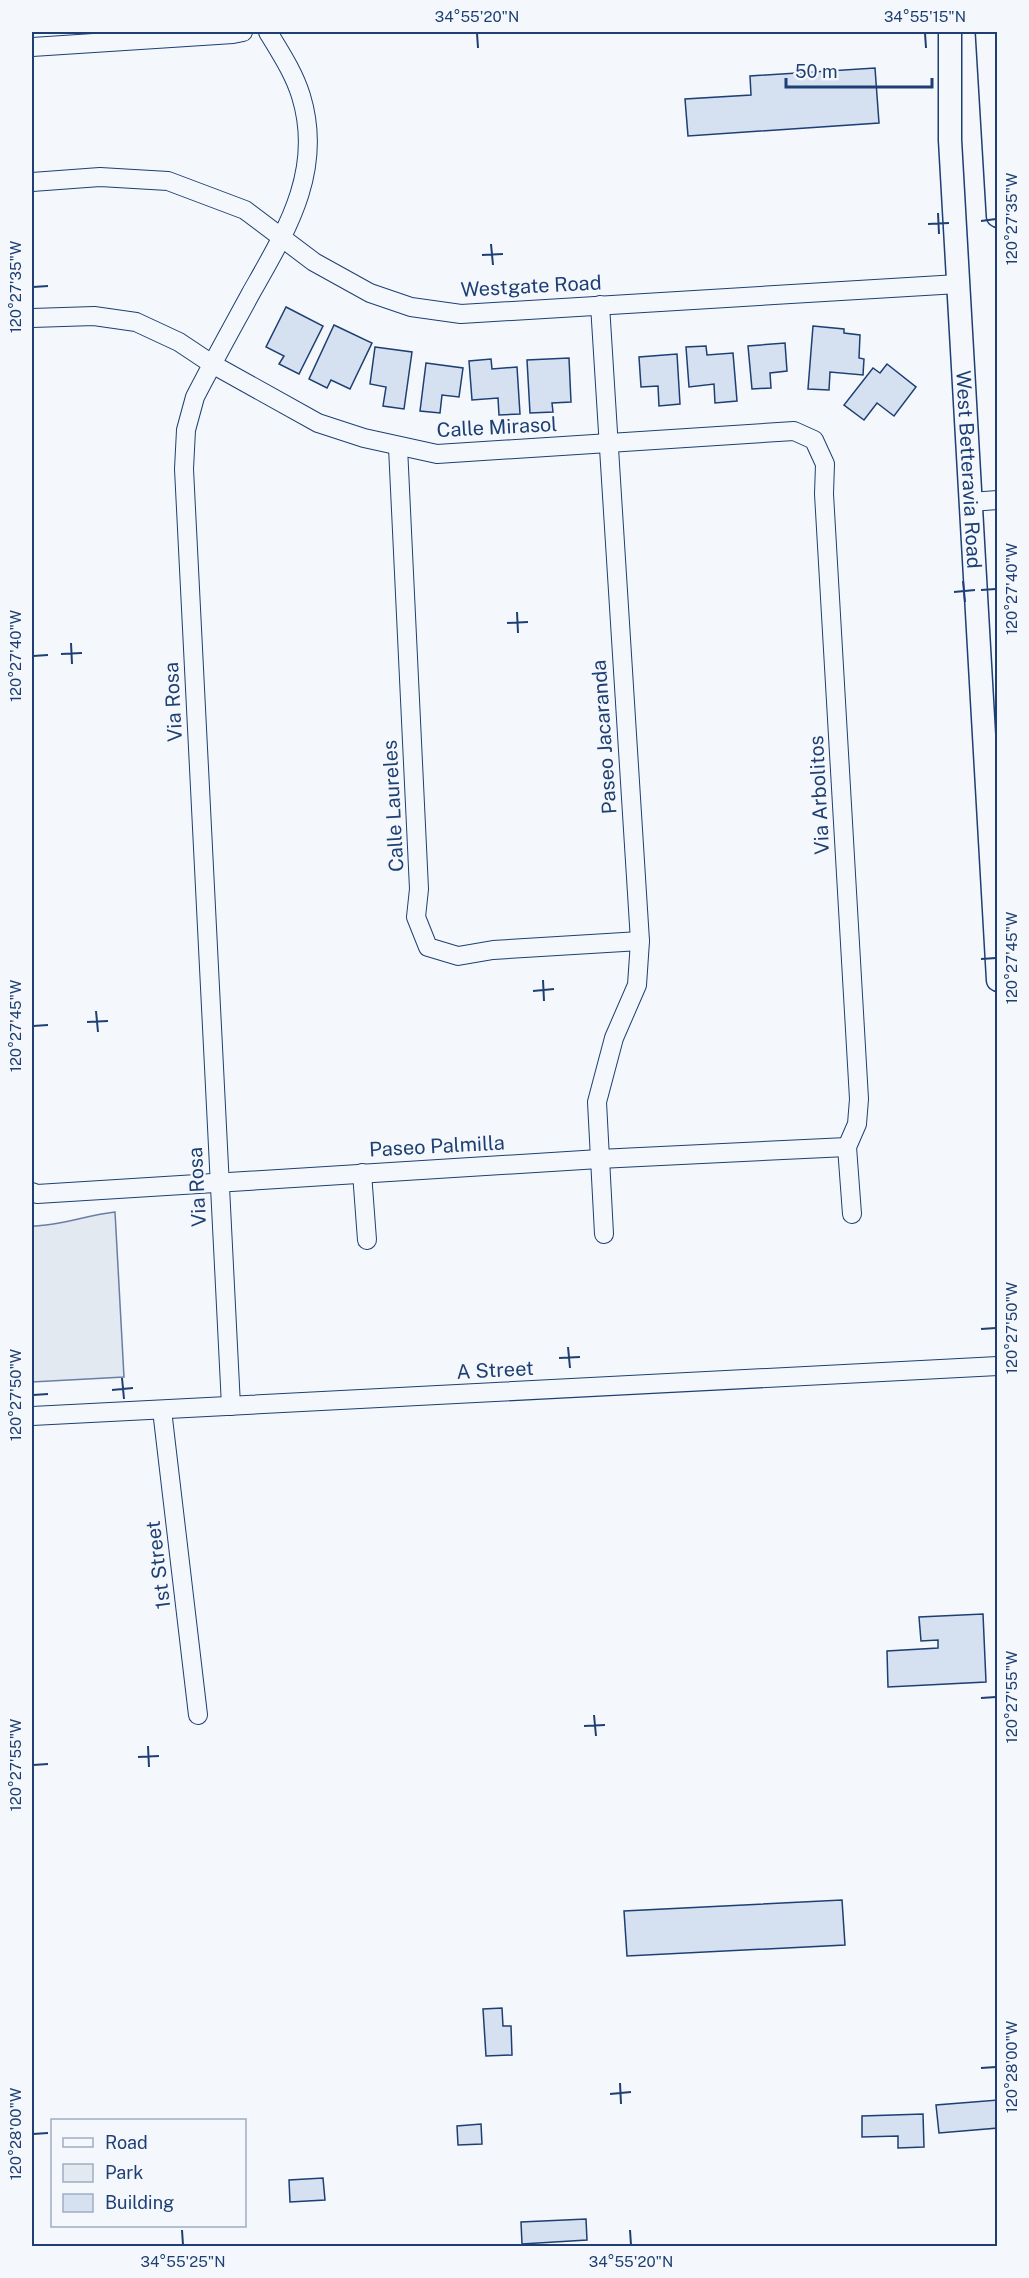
<svg xmlns="http://www.w3.org/2000/svg" width="1029" height="2278" font-family="'Public Sans',sans-serif">
<style>
.green{fill:#e3e9f0;stroke:#687fa3;stroke-width:1.5}
.building{fill:#d5e0f0;stroke:#1d3f73;stroke-width:1.5}
.lines{fill:none;stroke-linecap:round;stroke-linejoin:round}
.minor-casing{stroke:#1d3f73;stroke-width:20}
.tertiary-casing{stroke:#1d3f73;stroke-width:25}
.minor{stroke:#f4f7fb;stroke-width:18}
.tertiary{stroke:#f4f7fb;stroke-width:22}
.ticks{fill:none;stroke:#1d3f73;stroke-width:2}
.labels{text-anchor:middle;stroke-width:4.5;stroke-linejoin:round;paint-order:stroke}
.street-label{font-size:20px;fill:#1d3f73;stroke:#f4f7fb}
.neatline{fill:none;stroke:#1d3f73;stroke-width:2}
.ticks-label{font-size:15px;text-anchor:middle;fill:#1d3f73}
</style>
<rect width="100%" height="100%" fill="#f4f7fb"/>
<path class="green" d="M 115,1212 L 124,1377 L 32,1382 L 32,1226 C 59,1226 87,1215 115,1212 Z"/>
<g class="building">
<polygon points="875,68 879,123 688,136 685,99 751,95 750,76"/>
<polygon points="286,307 323,326 299,374 279,364 284,356 266,347"/>
<polygon points="334,325 372,343 350,389 331,380 327,388 309,379"/>
<polygon points="813,326 844,329 844,333 860,335 859,358 864,359 863,375 830,372 829,390 808,389"/>
<polygon points="785,343 787,371 770,373 771,388 752,389 748,346"/>
<polygon points="706,346 707,355 733,353 737,401 715,403 714,384 689,387 686,347"/>
<polygon points="375,347 412,352 404,409 383,406 386,387 370,384"/>
<polygon points="677,354 680,404 659,406 658,386 641,387 639,357"/>
<polygon points="569,358 571,402 552,403 553,412 530,413 527,360"/>
<polygon points="491,359 492,369 517,367 520,414 499,415 498,398 472,400 469,361"/>
<polygon points="426,363 463,368 459,397 442,395 440,413 420,411"/>
<polygon points="887,364 916,387 894,416 877,403 864,420 844,405 873,368 880,373"/>
<polygon points="983,1614 986,1682 888,1687 887,1651 938,1648 938,1640 921,1641 919,1617"/>
<polygon points="842,1900 845,1945 627,1956 624,1911"/>
<polygon points="502,2008 503,2026 511,2026 512,2055 486,2056 483,2009"/>
<polygon points="998,2100 998,2128 939,2133 936,2105"/>
<polygon points="923,2114 924,2147 898,2148 898,2136 862,2137 862,2116"/>
<polygon points="481,2124 482,2144 458,2145 457,2126"/>
<polygon points="323,2178 325,2200 290,2202 289,2180"/>
<polygon points="586,2219 587,2240 522,2244 521,2222"/>
</g>
<g class="lines">
<g class="minor-casing">
<g id="minor">
<polyline points="32,47 233,34 243,32"/>
<polyline points="32,182 100,177 168,181 245,210 314,262 370,293 411,307 461,314 958,284"/>
<polyline points="600,305 640,941 637,985 614,1038 597,1102 604,1234"/>
<polyline points="32,318 94,316 136,322 179,342 212,364 318,423 364,438 437,454 794,431 814,440 825,464 824,494 859,1099 857,1124 847,1147 852,1214"/>
<polyline points="398,447 419,889 416,917 428,947 458,956 493,950 640,941"/>
<polyline points="970,502 998,500"/>
<polyline points="362,1173 367,1240"/>
<polyline points="32,1192 37,1194 599,1159 847,1147"/>
<path d="M 231,1406 L 184,469 L 186,430 L 195,397 C 213,362 232,328 251,293 C 286,231 324,171 301,96 C 294,73 280,52 268,32"/>
<polyline points="162,1410 198,1715"/>
<polyline points="32,1416 998,1366"/>
</g>
</g>
<g class="tertiary-casing">
<g id="tertiary">
<path id="s1" d="M 950,32 L 950,140 L 998,980"/>
<polyline points="987,32 998,216"/>
</g>
</g>
<use href="#minor" class="minor"/>
<use href="#tertiary" class="tertiary"/>
</g>
<path class="ticks" d="M 477,33 L 478,48M 925,33 L 926,48M 938,213 L 939,234M 981,221 L 996,219M 928,224 L 949,223M 491,244 L 493,265M 482,255 L 503,254M 33,287 L 48,286M 963,581 L 965,602M 981,590 L 996,589M 954,592 L 975,590M 517,612 L 518,633M 507,623 L 528,622M 71,643 L 72,664M 61,654 L 82,653M 33,656 L 48,655M 981,959 L 996,958M 543,980 L 544,1001M 533,991 L 554,989M 96,1011 L 98,1032M 87,1022 L 108,1021M 33,1026 L 48,1025M 981,1329 L 996,1328M 568,1347 L 570,1368M 559,1358 L 580,1357M 122,1378 L 124,1399M 112,1390 L 133,1388M 33,1395 L 48,1394M 981,1698 L 996,1697M 594,1715 L 596,1736M 584,1726 L 605,1725M 148,1746 L 149,1767M 138,1757 L 159,1756M 33,1765 L 48,1764M 981,2068 L 996,2067M 620,2083 L 621,2104M 610,2094 L 631,2092M 33,2134 L 48,2133M 182,2230 L 183,2245M 630,2230 L 631,2245"/>
<g class="labels">
<g class="street-label">
<text transform="translate(531 286) rotate(-3)" y="7">Westgate Road</text>
<text transform="translate(497 427) rotate(-3)" y="7">Calle Mirasol</text>
<text dy="7" stroke="none"><textPath href="#s1" startOffset="438">West Betteravia Road</textPath></text>
<text transform="translate(173 702) rotate(-93)" y="7">Via Rosa</text>
<text transform="translate(604 737) rotate(-94)" y="7">Paseo Jacaranda</text>
<text transform="translate(819 795) rotate(-93)" y="7">Via Arbolitos</text>
<text transform="translate(393 806) rotate(-93)" y="7">Calle Laureles</text>
<text transform="translate(437 1146) rotate(-3)" y="7">Paseo Palmilla</text>
<text transform="translate(197 1187) rotate(-93)" y="7">Via Rosa</text>
<text transform="translate(495 1370) rotate(-3)" y="7">A Street</text>
<text transform="translate(158 1565) rotate(-97)" y="7">1st Street</text>
</g>
</g>
<rect width="1029" height="2278" fill="none" stroke="#f4f7fb" stroke-width="66"/>
<rect x="51" y="2119" width="195" height="108" fill="#f4f7fb" stroke="#9eadc5" stroke-width="1.5"/>
<rect x="63" y="2138" width="30" height="9" fill="#f4f7fb" stroke="#9eadc5" stroke-width="1.5"/>
<text x="105" y="2149" font-size="18" fill="#1d3f73">Road</text>
<rect x="63" y="2164" width="30" height="18" fill="#e3e9f0" stroke="#9eadc5" stroke-width="1.5"/>
<text x="105" y="2179" font-size="18" fill="#1d3f73">Park</text>
<rect x="63" y="2194" width="30" height="18" fill="#d5e0f0" stroke="#9eadc5" stroke-width="1.5"/>
<text x="105" y="2209" font-size="18" fill="#1d3f73">Building</text>
<path d="M786 78v9h146v-9" fill="none" stroke="#1d3f73" stroke-width="3"/>
<text x="795" y="78" font-size="18" fill="#1d3f73" stroke="#f4f7fb" stroke-width="4.5" paint-order="stroke">50 m</text>
<rect x="33" y="33" width="963" height="2212" class="neatline"/>
<g class="ticks-label">
<text x="477" y="22">34°55'20"N</text>
<text x="925" y="22">34°55'15"N</text>
<text transform="translate(1012 219) rotate(-90)" y="5">120°27'35"W</text>
<text transform="translate(16 287) rotate(-90)" y="5">120°27'35"W</text>
<text transform="translate(1012 589) rotate(-90)" y="5">120°27'40"W</text>
<text transform="translate(16 656) rotate(-90)" y="5">120°27'40"W</text>
<text transform="translate(1012 958) rotate(-90)" y="5">120°27'45"W</text>
<text transform="translate(16 1026) rotate(-90)" y="5">120°27'45"W</text>
<text transform="translate(1012 1328) rotate(-90)" y="5">120°27'50"W</text>
<text transform="translate(16 1395) rotate(-90)" y="5">120°27'50"W</text>
<text transform="translate(1012 1697) rotate(-90)" y="5">120°27'55"W</text>
<text transform="translate(16 1765) rotate(-90)" y="5">120°27'55"W</text>
<text transform="translate(1012 2067) rotate(-90)" y="5">120°28'00"W</text>
<text transform="translate(16 2134) rotate(-90)" y="5">120°28'00"W</text>
<text x="183" y="2267">34°55'25"N</text>
<text x="631" y="2267">34°55'20"N</text>
</g>
</svg>
